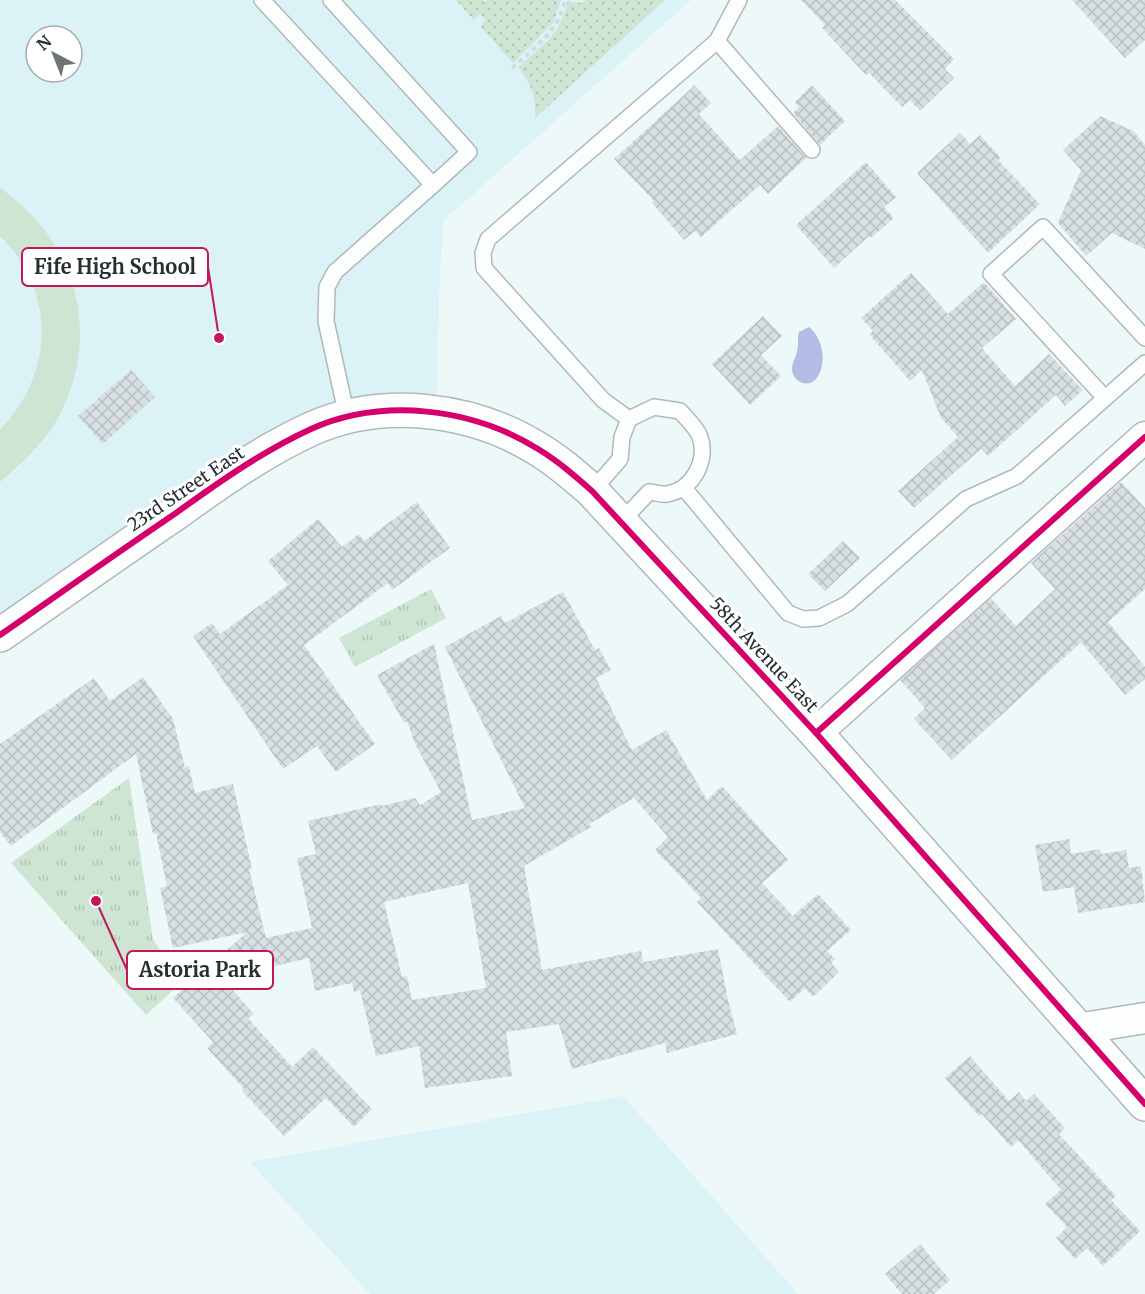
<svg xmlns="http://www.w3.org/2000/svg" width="1145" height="1294" font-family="Merriweather,serif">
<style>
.built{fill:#dbf3f7;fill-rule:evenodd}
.grass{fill:url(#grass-dots)}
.park{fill:url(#park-tufts)}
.garden{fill:#cee5d4}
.water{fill:#b3bce5}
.building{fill:url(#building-cross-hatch);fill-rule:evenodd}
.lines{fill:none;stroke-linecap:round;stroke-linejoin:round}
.service-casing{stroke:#b0b9ba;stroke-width:18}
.minor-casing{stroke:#b0b9ba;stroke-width:33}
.tertiary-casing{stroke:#b0b9ba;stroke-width:36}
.path{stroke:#d5d9da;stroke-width:4;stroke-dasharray:4.5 4.5;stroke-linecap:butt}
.service{stroke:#fcfefe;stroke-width:15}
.minor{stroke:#fcfefe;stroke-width:30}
.tertiary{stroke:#fcfefe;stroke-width:33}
.cycleway-casing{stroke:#fff;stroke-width:10}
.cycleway{stroke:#d6006c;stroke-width:6}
.labels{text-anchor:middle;stroke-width:6;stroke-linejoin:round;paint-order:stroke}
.street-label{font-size:18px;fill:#262f31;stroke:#fff}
.leader{fill:none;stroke:#c2185b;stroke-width:2}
.callout-dot{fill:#c2185b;stroke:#fff;stroke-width:2}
.callout{fill:#fff;stroke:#c2185b;stroke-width:2}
.callout-label{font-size:20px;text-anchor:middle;font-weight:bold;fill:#262f31}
</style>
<defs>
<pattern id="grass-dots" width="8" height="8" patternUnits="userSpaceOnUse" patternTransform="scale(1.5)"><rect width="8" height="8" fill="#cee5d4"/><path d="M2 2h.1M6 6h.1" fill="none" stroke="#b1c5b6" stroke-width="1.8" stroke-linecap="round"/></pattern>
<pattern id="park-tufts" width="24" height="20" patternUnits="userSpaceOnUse" patternTransform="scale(1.5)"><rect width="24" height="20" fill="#cee5d4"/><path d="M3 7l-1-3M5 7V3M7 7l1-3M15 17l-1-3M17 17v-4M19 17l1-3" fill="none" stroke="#b1c5b6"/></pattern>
<pattern id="building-cross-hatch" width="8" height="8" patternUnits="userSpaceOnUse" patternTransform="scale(1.5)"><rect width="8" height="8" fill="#d7dfe2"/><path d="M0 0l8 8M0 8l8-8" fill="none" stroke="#b8c0c2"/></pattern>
</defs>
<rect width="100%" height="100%" fill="#edf8f9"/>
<g class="built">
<path d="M 0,0 L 691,0 L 444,220 L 440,267 L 436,412 L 338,420 L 0,635 ZM 36,36 L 72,36 L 72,72 L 36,72 Z"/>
<polygon points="623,1096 798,1294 370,1294 250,1162"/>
</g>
<g class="grass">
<polygon points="456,0 483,0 485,2 487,0 561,0 553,23 513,63 480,26 486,20 480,14 474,20"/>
<path d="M 568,0 C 574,4 580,4 586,0 L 665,0 L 535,118 C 537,98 531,83 518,67 C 543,45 562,34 568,0 Z"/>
</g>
<g class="park">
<polygon points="431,589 446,618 355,667 339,638"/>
<polygon points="129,778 153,940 183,981 146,1015 11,863"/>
</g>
<path class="garden" d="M 0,188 C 77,241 103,334 58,418 C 44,443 22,463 0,482 L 0,430 C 54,374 57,292 0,236 Z"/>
<path class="water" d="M 809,327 C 823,338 828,364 816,379 C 807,389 792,381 792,369 C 792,362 796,358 797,351 C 799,345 797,339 799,332 Z"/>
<g class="building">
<polygon points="801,0 895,0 954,59 945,69 954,78 920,111 910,100 902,107 869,73 866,75 822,28 825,25"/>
<polygon points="1072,0 1145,0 1145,40 1125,58"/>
<polygon points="695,85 711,103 699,114 740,160 778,126 806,158 768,194 760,185 701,237 695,231 684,240 652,203 654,201 614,159"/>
<polygon points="812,85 845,121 820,145 793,113 799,107 795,102"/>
<polygon points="1100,116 1133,131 1145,145 1145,249 1112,233 1086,256 1058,223 1081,170 1063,150"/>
<polygon points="960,133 970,144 980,135 1001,158 998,160 1040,204 988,253 917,173"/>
<polygon points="866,162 896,197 884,207 894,218 871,238 869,236 834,268 796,225"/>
<polygon points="911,273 948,314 984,282 1016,319 982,348 1015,386 1049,354 1083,390 1065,406 1056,395 988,456 981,449 914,508 898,491 958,437 941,418 922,370 910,381 869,334 873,331 861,318"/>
<polygon points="763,316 782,336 761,355 781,376 750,405 712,364"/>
<polygon points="131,370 155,397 103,444 78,416"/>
<polygon points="1121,482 1145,508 1145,589 1108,622 1145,667 1145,679 1125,695 1081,642 952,760 914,719 925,708 900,680 991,598 1016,626 1055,589 1031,563"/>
<polygon points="417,502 450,548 392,590 388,583 304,645 375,744 336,772 317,746 283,769 193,636 212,623 220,634 288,585 268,561 318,519 342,547 359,534 364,541"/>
<polygon points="843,541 860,558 825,591 808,574"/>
<path d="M 563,592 L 595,650 L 599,648 L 611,670 L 596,678 L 632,750 L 666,730 L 707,800 L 722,786 L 788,860 L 762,883 L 793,916 L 818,894 L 851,930 L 827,951 L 835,959 L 831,963 L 839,972 L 813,997 L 805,988 L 790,1002 L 697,902 L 701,898 L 655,850 L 668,837 L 634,798 L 589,824 L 591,827 L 524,866 L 542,970 L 641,951 L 643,962 L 718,949 L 728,1000 L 737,1034 L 667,1053 L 665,1043 L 572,1069 L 559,1024 L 506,1032 L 512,1076 L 425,1088 L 419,1046 L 376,1056 L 360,990 L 354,992 L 352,983 L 315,991 L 309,958 L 222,978 L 254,1014 L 248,1018 L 292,1067 L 313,1047 L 372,1109 L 354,1127 L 326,1098 L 284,1136 L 242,1091 L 244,1089 L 207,1048 L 213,1042 L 173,998 L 247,932 L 173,948 L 160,888 L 167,886 L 156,833 L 153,834 L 136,754 L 11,846 L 0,832 L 0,744 L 94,678 L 110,701 L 143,677 L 173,719 L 185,768 L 189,766 L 195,793 L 233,784 L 252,869 L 249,869 L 266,938 L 312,928 L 297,858 L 316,854 L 308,821 L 381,804 L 381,806 L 415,798 L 420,805 L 441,792 L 415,744 L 407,721 L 404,723 L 377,675 L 434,644 L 472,820 L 525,808 L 445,647 L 501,616 L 505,623 ZM 468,883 L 486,988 L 412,1000 L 407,976 L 402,977 L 384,902 Z"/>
<polygon points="1069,839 1071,854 1100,849 1101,854 1126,850 1129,868 1141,866 1145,902 1078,913 1074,887 1043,892 1035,845"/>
<polygon points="970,1056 1009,1101 1019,1092 1026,1101 1034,1094 1065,1128 1059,1134 1116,1196 1111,1200 1140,1231 1103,1266 1087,1248 1075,1259 1056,1238 1067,1227 1045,1204 1061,1190 1018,1140 1011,1147 982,1114 979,1116 945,1078"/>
<polygon points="920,1244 950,1280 934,1294 902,1294 885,1274"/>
</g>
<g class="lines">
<g class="service-casing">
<g id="service">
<polyline points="262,0 433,185 335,272 327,287 326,321 347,417"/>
<polyline points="331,0 469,152 433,185"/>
<polyline points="717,41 812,150"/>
<polyline points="1105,398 991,274 1043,227 1145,338"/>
<polyline points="629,419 603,400 484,268 483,253 488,239 717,41 739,0"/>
<polyline points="684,488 788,613 803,619 819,618 847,604 966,499 1017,476 1145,363"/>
<path d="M 592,491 L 620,459 L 622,437 L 629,419 L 654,407 L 680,411 C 686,418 697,428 700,437 C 708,460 693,490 667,494 C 662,495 654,492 649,492 L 621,522"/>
</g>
</g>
<g class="minor-casing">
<g id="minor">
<polyline points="816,733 1145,437"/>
<polyline points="1077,1029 1145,1018"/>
</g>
</g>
<g class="tertiary-casing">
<path id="tertiary" d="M 0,635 C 59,594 117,553 176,513 C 219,482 263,451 311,429 C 383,397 472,408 538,449 C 558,461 575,476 592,491 L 816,733 L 1145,1104"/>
</g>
<path class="path" d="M 512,68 C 534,48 559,31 565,0"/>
<use href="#service" class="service"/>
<use href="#minor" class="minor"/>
<use href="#tertiary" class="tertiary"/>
<g class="cycleway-casing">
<g id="cycleway">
<path d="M 0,635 C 59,594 117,553 176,513 C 219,482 263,451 311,429 C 383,397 472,408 538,449 C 558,461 575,476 592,491 L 816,733 L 1145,1104"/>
<polyline points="816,733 1145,437"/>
</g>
</g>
<use href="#cycleway" class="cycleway"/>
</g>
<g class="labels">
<g class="street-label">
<text transform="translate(186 489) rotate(-34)" y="6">23rd Street East</text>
<text transform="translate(764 655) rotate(47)" y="6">58th Avenue East</text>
</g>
</g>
<path class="leader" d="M219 338L208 267M96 901L127 970"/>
<g class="callout-dot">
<circle cx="219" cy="338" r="6"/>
<circle cx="96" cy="901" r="6"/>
</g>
<g class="callout">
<rect x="22" y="248" width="186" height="38" rx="6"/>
<rect x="127" y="951" width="146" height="38" rx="6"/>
</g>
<g class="callout-label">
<text x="115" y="274">Fife High School</text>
<text x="200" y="977">Astoria Park</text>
</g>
<g transform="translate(54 54) rotate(318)"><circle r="28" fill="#ffffff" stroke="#a8acad" stroke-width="1.5"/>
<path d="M0-4.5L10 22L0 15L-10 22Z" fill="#6c7577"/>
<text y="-9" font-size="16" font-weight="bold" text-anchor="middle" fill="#262f31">N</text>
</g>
</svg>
